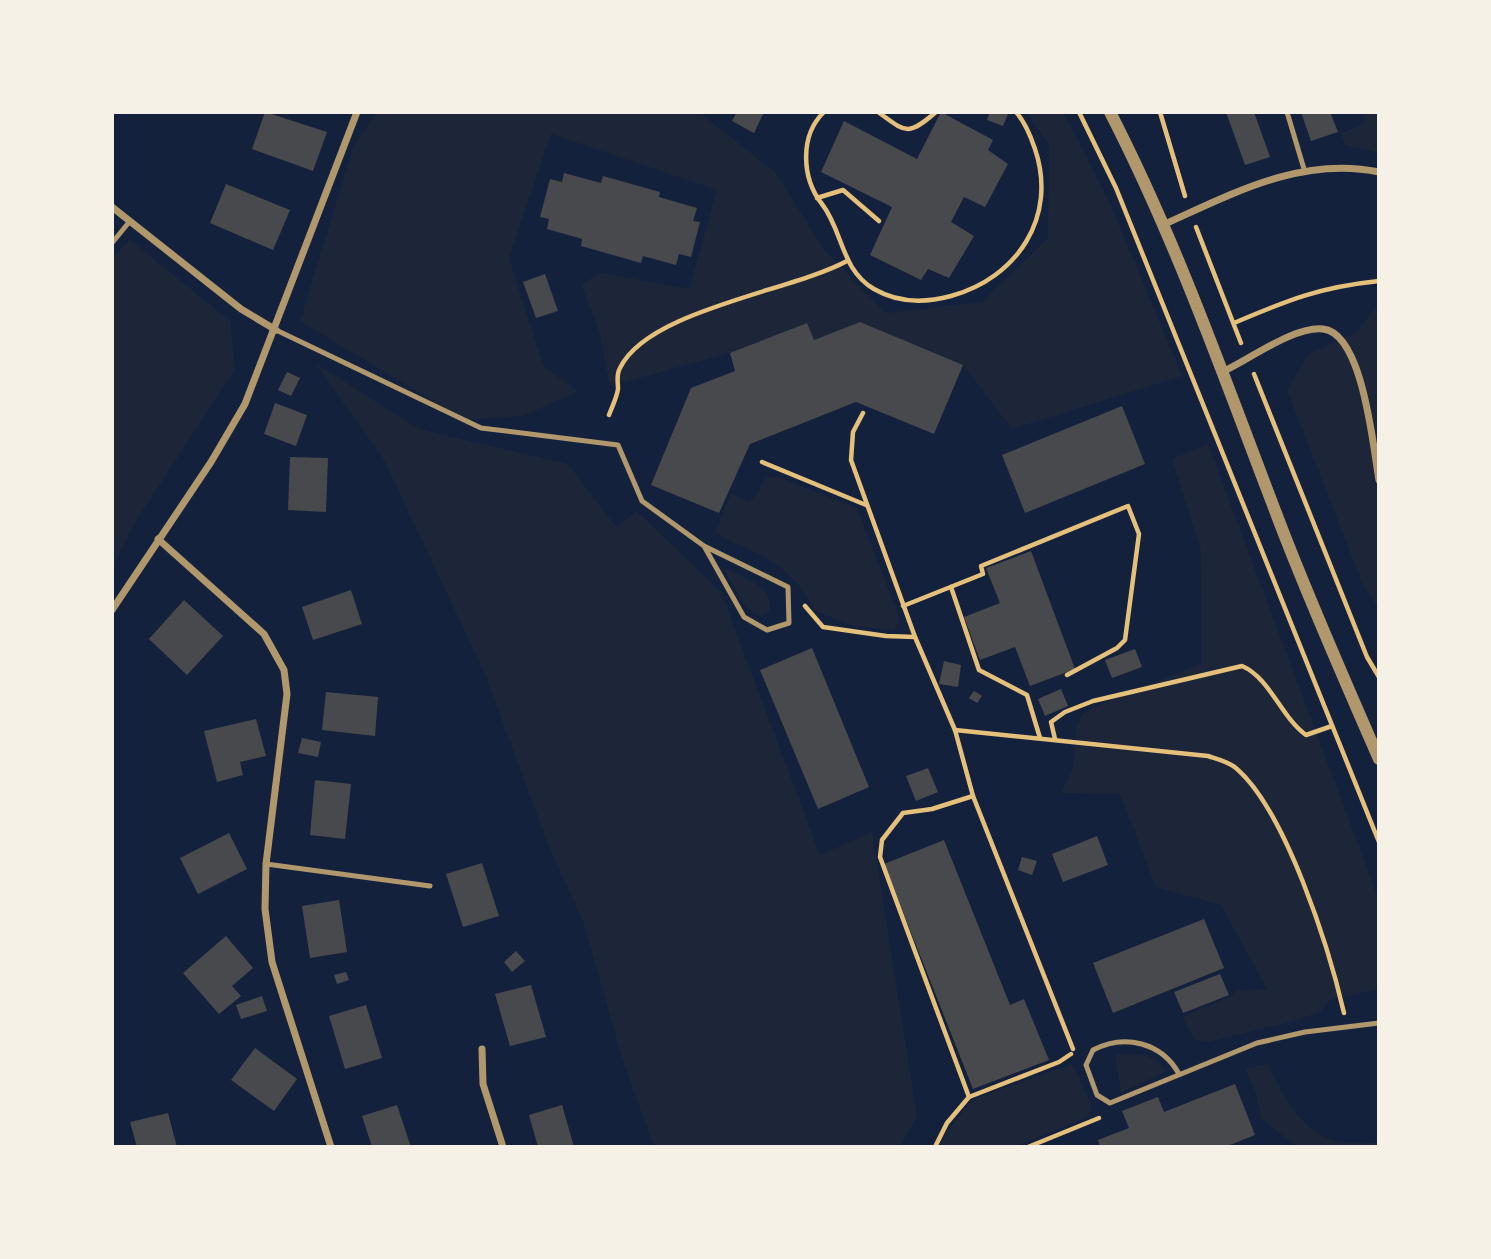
<svg xmlns="http://www.w3.org/2000/svg" width="1491" height="1259" font-family="Lato,sans-serif">
<style>
.green{fill:#1d2539}
.building{fill:#48494c}
.lines{fill:none;stroke-linecap:round;stroke-linejoin:round}
.path{stroke:#e5c07b;stroke-width:4.5}
.service{stroke:#b1986c;stroke-width:5}
.minor{stroke:#b1986c;stroke-width:7}
.tertiary{stroke:#b1986c;stroke-width:12}
</style>
<rect width="100%" height="100%" fill="#14213d"/>
<g class="green">
<polygon points="377,112 699,112 776,173 825,251 886,313 982,302 1048,238 1049,145 1026,112 1063,112 1109,201 1182,376 1012,429 963,365 860,322 814,340 806,324 730,353 610,386 599,331 581,284 601,273 689,289 717,190 551,134 509,258 544,367 578,391 523,416 465,420 300,321 354,145"/>
<polygon points="1363,112 1379,112 1379,153 1345,145 1341,134 1364,123"/>
<polygon points="130,240 230,321 235,369 134,524 112,567 112,257"/>
<polygon points="1379,303 1379,608 1363,585 1287,390 1309,354 1357,332"/>
<polygon points="315,363 419,429 568,464 616,527 637,511 721,592 820,855 872,832 917,1116 900,1147 654,1147 623,1061 584,924 549,847 485,674 383,458"/>
<polygon points="1208,444 1379,900 1379,989 1330,1000 1320,1012 1291,1022 1208,1042 1195,1040 1182,1017 1231,996 1238,990 1267,989 1221,905 1156,887 1120,794 1061,793 1073,768 1077,723 1086,711 1202,663 1201,551 1172,459"/>
<path d="M 775,476 L 857,508 L 898,614 L 899,622 L 894,630 L 853,626 L 815,611 C 790,562 761,556 715,533 L 731,493 L 747,502 L 753,499 L 766,478 Z"/>
<path d="M 727,569 C 744,578 777,588 769,612 L 759,616 L 746,607 L 724,570 Z"/>
<path d="M 1115,1054 C 1134,1055 1157,1051 1165,1072 L 1121,1093 Z"/>
<polygon points="1072,1064 1091,1104 1090,1116 1015,1147 939,1147 947,1131 973,1099"/>
<path d="M 1268,1064 C 1280,1092 1303,1134 1335,1141 C 1349,1144 1365,1143 1379,1143 L 1379,1147 L 1296,1147 L 1262,1119 L 1256,1093 L 1245,1069 Z"/>
</g>
<g class="building">
<polygon points="265,112 327,132 313,171 252,149"/>
<polygon points="737,112 764,112 754,133 732,121"/>
<polygon points="941,112 993,140 988,150 1008,164 985,207 964,197 951,222 974,236 949,278 928,269 921,280 870,255 892,207 821,172 844,121 917,159"/>
<polygon points="990,112 1009,112 1003,126 987,120"/>
<polygon points="1226,112 1254,112 1270,157 1245,165"/>
<polygon points="1301,112 1330,112 1338,132 1311,141"/>
<polygon points="564,173 601,183 603,176 660,192 659,197 697,208 693,221 700,222 691,257 679,254 676,265 643,256 641,263 581,246 582,239 547,229 549,219 540,217 550,179 562,182"/>
<polygon points="226,184 290,210 273,250 210,223"/>
<polygon points="545,274 558,311 536,318 523,282"/>
<polygon points="860,322 963,365 934,434 856,402 750,444 719,513 651,485 691,388 735,371 730,353 807,323 814,340"/>
<polygon points="287,372 300,378 291,396 278,390"/>
<polygon points="275,403 307,415 296,446 264,434"/>
<polygon points="1122,406 1145,464 1025,513 1002,455"/>
<polygon points="290,457 328,458 326,512 288,510"/>
<polygon points="1031,551 1075,669 1030,686 1015,647 980,660 964,617 1000,603 986,568"/>
<polygon points="351,590 362,624 313,640 302,607"/>
<polygon points="184,600 223,636 187,675 149,639"/>
<polygon points="812,648 869,787 818,809 760,670"/>
<polygon points="1135,649 1142,667 1112,678 1105,660"/>
<polygon points="944,661 961,665 958,687 939,684"/>
<polygon points="1061,689 1068,706 1045,716 1038,699"/>
<polygon points="974,691 982,696 977,703 969,698"/>
<polygon points="326,692 378,697 375,736 322,730"/>
<polygon points="256,719 266,756 240,762 243,775 217,782 204,731"/>
<polygon points="302,738 321,742 318,757 298,753"/>
<polygon points="928,768 938,792 916,801 906,776"/>
<polygon points="315,780 351,784 345,839 310,835"/>
<polygon points="229,833 247,869 198,894 180,858"/>
<polygon points="1097,836 1108,865 1063,882 1052,854"/>
<polygon points="944,840 1010,1005 1024,999 1049,1060 973,1089 884,864"/>
<polygon points="1022,857 1037,861 1032,875 1018,870"/>
<polygon points="482,863 499,916 463,927 446,874"/>
<polygon points="339,900 347,952 310,958 302,906"/>
<polygon points="1204,919 1224,968 1113,1013 1093,963"/>
<polygon points="226,936 253,968 232,986 241,996 219,1014 183,973"/>
<polygon points="516,951 525,961 512,972 504,962"/>
<polygon points="346,972 349,980 337,984 334,975"/>
<polygon points="1220,974 1229,995 1183,1013 1174,992"/>
<polygon points="531,985 546,1037 510,1046 495,994"/>
<polygon points="262,996 267,1011 241,1019 236,1005"/>
<polygon points="366,1005 382,1058 345,1069 329,1016"/>
<polygon points="255,1048 297,1079 274,1111 231,1080"/>
<polygon points="1235,1084 1255,1135 1225,1147 1100,1147 1098,1140 1129,1128 1122,1111 1158,1097 1164,1112"/>
<polygon points="397,1105 411,1147 372,1147 362,1116"/>
<polygon points="562,1105 574,1147 538,1147 529,1115"/>
<polygon points="168,1113 177,1147 137,1147 130,1122"/>
</g>
<g class="lines">
<g class="path">
<path d="M 824,112 C 799,136 802,179 822,204 C 843,231 841,270 874,289 C 898,303 925,303 951,296 C 1017,278 1058,217 1035,149 C 1031,137 1025,122 1016,112"/>
<path d="M 878,112 C 906,132 907,137 936,112"/>
<polyline points="1079,112 1116,188 1379,842"/>
<polyline points="1160,112 1185,196"/>
<polyline points="817,198 843,190 879,221"/>
<polyline points="1196,227 1241,343"/>
<path d="M 1234,323 C 1288,300 1320,287 1379,281"/>
<polyline points="1254,374 1367,657 1379,677"/>
<polyline points="863,413 853,432 851,460 915,637"/>
<path d="M 609,415 C 612,407 617,397 618,389 C 618,381 616,375 620,368 C 648,310 792,291 847,261"/>
<polyline points="762,462 866,505"/>
<polyline points="951,587 979,670 1027,695 1040,738"/>
<polyline points="805,606 823,627 886,636 915,637 955,730 973,796 1073,1049"/>
<polyline points="903,606 983,574 981,566 1128,506 1139,534 1125,640 1117,648 1067,675"/>
<path d="M 955,730 L 1208,756 C 1217,759 1230,762 1237,769 C 1286,812 1329,948 1344,1013"/>
<path d="M 1055,739 L 1051,722 L 1065,712 L 1093,701 L 1242,666 C 1270,678 1281,717 1306,735 L 1332,726"/>
<polyline points="969,1097 880,857 882,840 903,813 932,809 973,796"/>
<polyline points="935,1147 947,1123 969,1097 1059,1062 1071,1054"/>
<polyline points="1028,1147 1099,1118"/>
</g>
<g class="service">
<polyline points="1287,112 1304,169"/>
<polyline points="112,243 130,221"/>
<polyline points="276,330 481,428 618,445 642,501 704,546 788,587 789,623 767,630 744,617 704,546"/>
<polyline points="266,864 430,886"/>
<path d="M 1179,1074 C 1162,1043 1125,1033 1093,1050 L 1086,1065 L 1097,1095 L 1110,1103 L 1257,1043 L 1305,1032 L 1379,1023"/>
</g>
<g class="minor">
<polyline points="112,207 241,309 276,330"/>
<path d="M 1165,224 C 1234,193 1302,156 1379,172"/>
<path d="M 1224,371 C 1250,359 1294,326 1323,329 C 1363,333 1373,447 1379,480"/>
<polyline points="158,539 264,634 284,670 287,694 266,864 265,909 272,962 331,1147"/>
<polyline points="112,610 211,462 245,404 357,112"/>
<polyline points="482,1049 483,1084 503,1147"/>
</g>
<path class="tertiary" d="M 1110,112 C 1181,250 1230,395 1286,539 C 1315,613 1347,686 1379,759"/>
</g>
<rect width="1491" height="1259" fill="none" stroke="#f6f1e7" stroke-width="228"/>
</svg>
